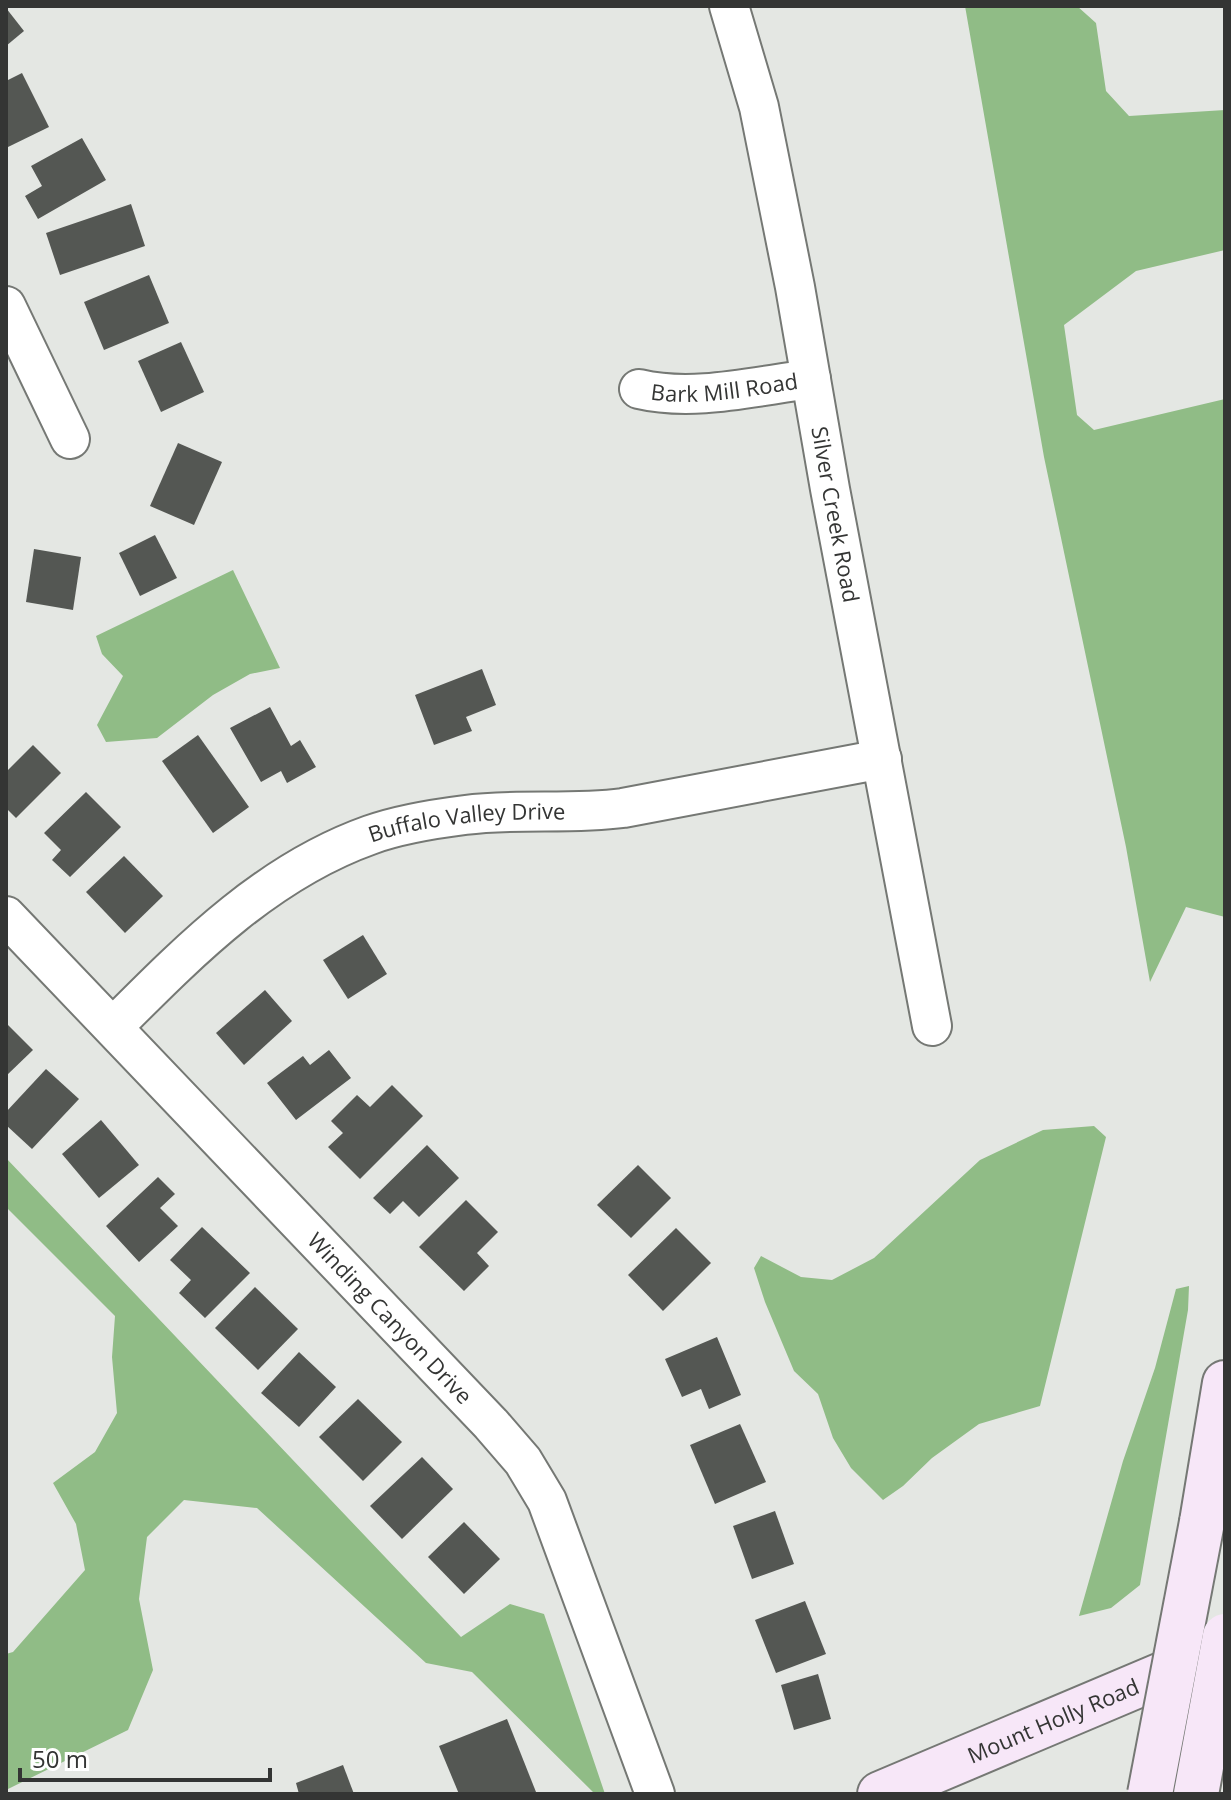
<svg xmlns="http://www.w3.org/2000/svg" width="1231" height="1800" font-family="'Open Sans',sans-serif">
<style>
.forest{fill:#90bc86}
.building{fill:#545753}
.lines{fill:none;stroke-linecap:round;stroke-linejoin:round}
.street-casing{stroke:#757874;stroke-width:42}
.secondary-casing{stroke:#757874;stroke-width:48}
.street{stroke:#fff;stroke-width:38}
.secondary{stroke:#f7e7f8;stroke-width:44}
.rail{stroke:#8c8e8c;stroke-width:6}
.secondary-bridge-casing{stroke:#757874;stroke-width:48;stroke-linecap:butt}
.secondary-bridge{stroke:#f7e7f8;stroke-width:44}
.labels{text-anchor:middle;stroke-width:8;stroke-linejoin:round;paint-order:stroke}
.street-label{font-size:22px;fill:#343534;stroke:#fff}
</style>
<rect width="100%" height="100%" fill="#e4e7e3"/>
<g class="forest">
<polygon points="965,6 1077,6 1096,23 1106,91 1129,116 1225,110 1225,250 1136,271 1064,325 1077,415 1094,430 1225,399 1225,917 1186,907 1150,982 1126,847 1044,457"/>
<polygon points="233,570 280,668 250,674 213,695 157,738 106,742 97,725 123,676 102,654 96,636"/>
<polygon points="1094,1126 1106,1137 1040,1406 979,1424 932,1458 903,1486 883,1500 851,1468 833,1438 818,1394 794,1371 765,1302 754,1268 761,1256 801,1277 832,1280 874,1258 980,1160 1043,1130"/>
<polygon points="6,1158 461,1637 510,1604 544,1614 605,1794 595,1794 472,1672 426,1663 257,1508 184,1500 147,1537 139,1599 153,1670 128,1730 8,1789 6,1794 6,1654 13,1652 85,1570 76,1524 53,1483 95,1452 117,1413 112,1357 115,1316 6,1207"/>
<polygon points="1189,1286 1188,1310 1140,1585 1111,1608 1079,1616 1123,1461 1155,1368 1176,1289"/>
</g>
<g class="building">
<polygon points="6,8 24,31 6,46"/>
<polygon points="22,73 49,127 8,147 6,142 6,81"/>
<polygon points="82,138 106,180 38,219 25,196 42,186 31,166"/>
<polygon points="131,204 145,246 60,275 46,233"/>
<polygon points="149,275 169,323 104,350 84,302"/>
<polygon points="181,342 204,392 161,412 138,361"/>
<polygon points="178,443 222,462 194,525 150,506"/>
<polygon points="155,535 177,578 140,596 119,553"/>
<polygon points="34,549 81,557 73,610 26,602"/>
<polygon points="482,669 496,705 466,717 472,731 434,745 415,695"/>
<polygon points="270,707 291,746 300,740 316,767 287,783 281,771 261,782 230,728"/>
<polygon points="198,735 249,807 213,833 162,761"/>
<polygon points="33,745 61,773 16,818 6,808 6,772"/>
<polygon points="86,792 121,827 70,877 52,860 61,850 44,833"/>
<polygon points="124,856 163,896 125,933 86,892"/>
<polygon points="363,935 387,974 348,999 323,960"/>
<polygon points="265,990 292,1021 244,1065 216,1033"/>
<polygon points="6,1023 33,1050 6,1076"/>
<polygon points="329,1050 351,1078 296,1120 267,1083 303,1056 310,1065"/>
<polygon points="46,1069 79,1099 32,1149 6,1125 6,1112"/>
<polygon points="392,1085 423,1116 360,1179 328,1147 343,1133 331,1121 357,1095 370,1107"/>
<polygon points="101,1120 139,1165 99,1198 62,1154"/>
<polygon points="427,1145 459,1178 419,1217 403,1201 390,1214 373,1198"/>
<polygon points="638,1165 671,1198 631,1238 597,1205"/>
<polygon points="158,1177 175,1194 160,1208 178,1226 139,1262 106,1226"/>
<polygon points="466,1200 498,1232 477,1253 489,1266 464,1291 419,1247"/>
<polygon points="202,1227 250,1273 205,1318 179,1293 191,1280 170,1260"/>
<polygon points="676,1228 711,1263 663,1311 628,1275"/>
<polygon points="255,1287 298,1329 258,1370 215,1328"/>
<polygon points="717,1337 741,1395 709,1409 701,1389 682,1397 665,1359"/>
<polygon points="299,1352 336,1387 299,1427 261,1393"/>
<polygon points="358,1399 402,1442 363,1481 319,1437"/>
<polygon points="740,1424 766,1482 715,1504 690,1445"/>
<polygon points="422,1457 453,1489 402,1539 370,1506"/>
<polygon points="775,1511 794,1564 752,1579 733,1526"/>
<polygon points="464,1522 500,1559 464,1594 428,1557"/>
<polygon points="805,1601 826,1654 776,1673 755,1620"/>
<polygon points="818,1674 831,1719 794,1730 781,1685"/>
<polygon points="507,1719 536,1792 459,1794 439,1746"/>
<polygon points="343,1765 354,1794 299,1794 296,1783"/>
</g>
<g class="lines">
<g class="street-casing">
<g id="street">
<path id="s1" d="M 729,6 L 759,107 L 795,287 L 830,489 L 932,1026"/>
<polyline points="6,306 70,439"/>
<path id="s2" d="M 639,389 C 694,402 755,386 811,379"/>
<path id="s3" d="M 6,916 L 491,1424 L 523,1461 L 547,1501 L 655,1794"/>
<path id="s4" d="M 113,1027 C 189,951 266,872 370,835 C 400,824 433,819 465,815 C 518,808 571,815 623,808 L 882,759"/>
</g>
</g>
<g class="secondary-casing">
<g id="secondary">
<polyline points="1202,1522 1225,1383"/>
<path id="s5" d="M 880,1794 L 1202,1658"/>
</g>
</g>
<use href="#street" class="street"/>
<use href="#secondary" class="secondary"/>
<polyline class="rail" points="1165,1794 1225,1770"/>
<g class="secondary-bridge-casing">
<g id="secondary-bridge">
<polyline points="1150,1794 1202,1522"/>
<polyline points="1196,1794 1225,1636"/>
</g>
</g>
<use href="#secondary-bridge" class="secondary-bridge"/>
</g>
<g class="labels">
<g class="street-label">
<text dy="8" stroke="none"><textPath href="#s2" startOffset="86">Bark Mill Road</textPath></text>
<text dy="8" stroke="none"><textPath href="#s1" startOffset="520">Silver Creek Road</textPath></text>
<text dy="8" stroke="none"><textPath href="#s4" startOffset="422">Buffalo Valley Drive</textPath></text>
<text dy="8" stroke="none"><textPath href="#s3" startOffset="556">Winding Canyon Drive</textPath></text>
<text dy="8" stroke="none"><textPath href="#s5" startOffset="188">Mount Holly Road</textPath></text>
</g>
</g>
<rect width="1231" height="1800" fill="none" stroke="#343534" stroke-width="16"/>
<path d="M20 1768v12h250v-12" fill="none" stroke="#343534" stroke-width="4"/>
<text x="32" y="1768" font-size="24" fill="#343534" stroke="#ffffff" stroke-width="6" paint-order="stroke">50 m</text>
</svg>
